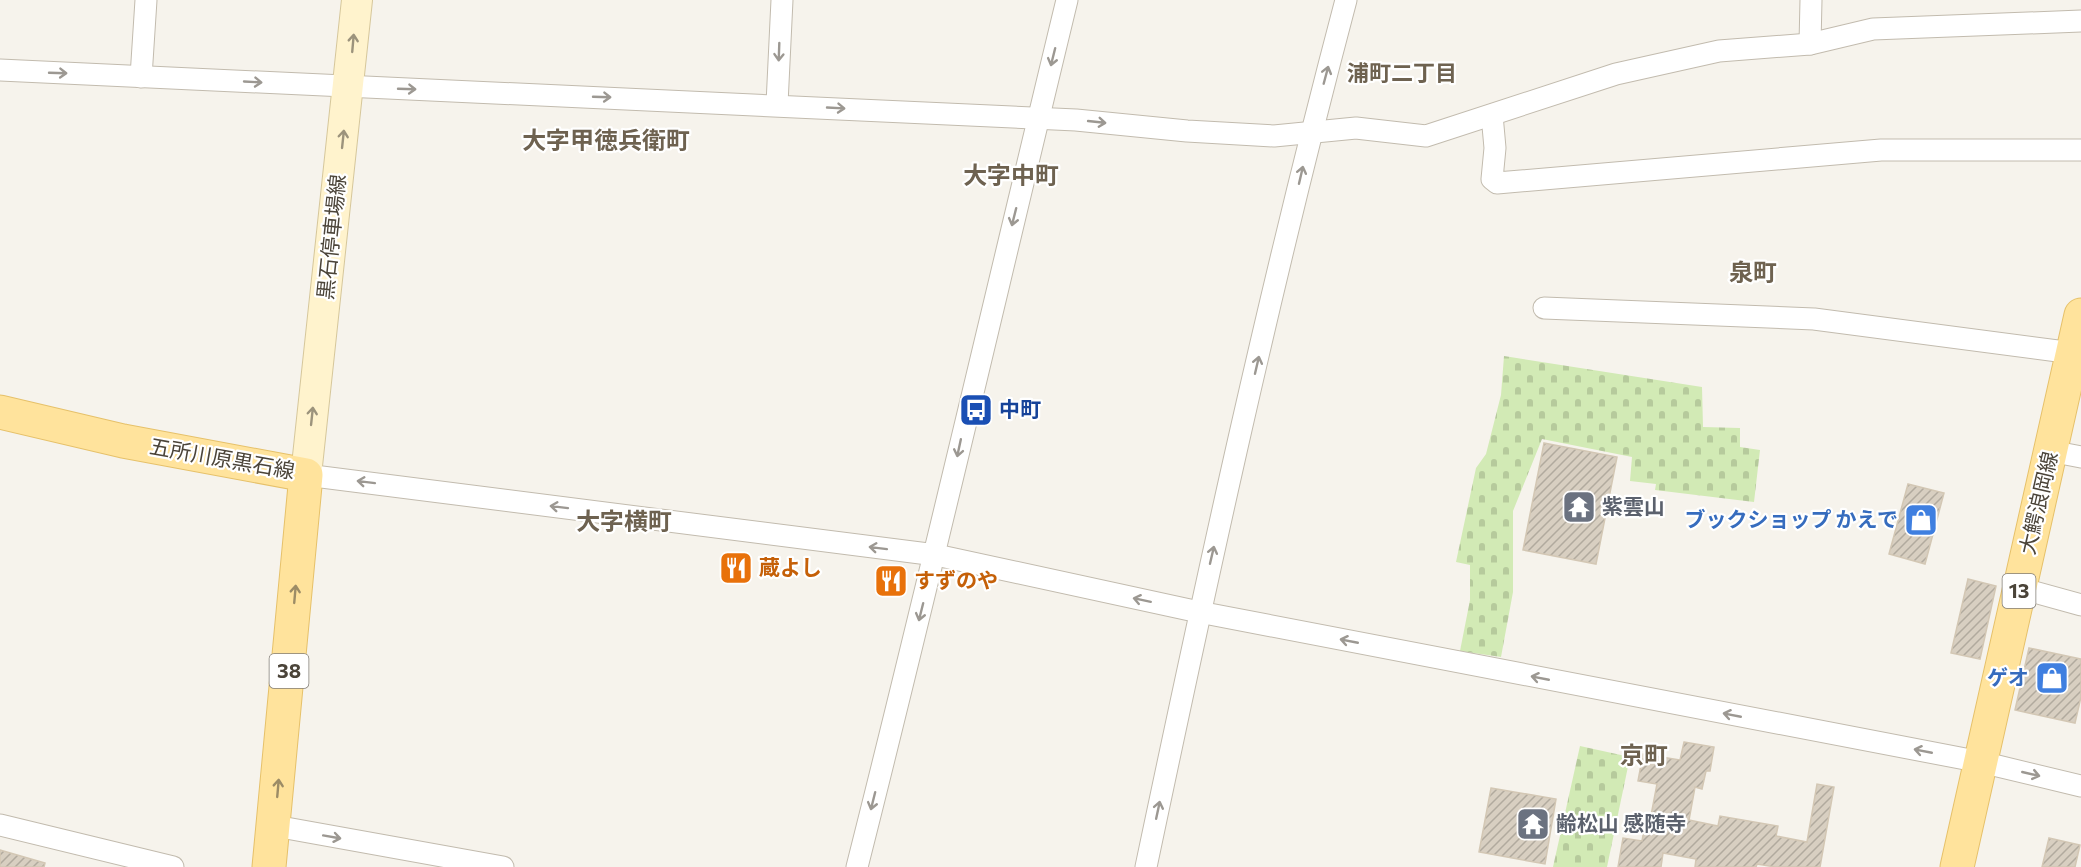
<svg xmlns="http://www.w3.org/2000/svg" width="2081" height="867" font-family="Commissioner,'Noto Sans JP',sans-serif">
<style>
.cemetery{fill:url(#cemetery-stones)}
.building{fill:url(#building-hatch);stroke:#d3c7b4;stroke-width:1.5}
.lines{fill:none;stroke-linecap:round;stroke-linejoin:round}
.street-casing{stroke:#c2bbae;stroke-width:23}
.secondary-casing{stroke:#d6c79b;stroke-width:32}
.primary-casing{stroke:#e6c16a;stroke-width:35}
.street{stroke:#fff;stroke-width:21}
.secondary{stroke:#fff3cd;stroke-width:30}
.primary{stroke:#ffe39c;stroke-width:33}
.oneway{stroke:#9c937c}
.oneway2{stroke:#9c9892}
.oneway3{stroke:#9c8c66}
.labels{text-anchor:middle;stroke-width:4.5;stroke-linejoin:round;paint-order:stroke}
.shield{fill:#fff;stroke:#817c74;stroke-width:1.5}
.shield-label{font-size:20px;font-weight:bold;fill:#4b4439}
.street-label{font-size:21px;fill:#4b4439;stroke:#fff}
.transit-label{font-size:21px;font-weight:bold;fill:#164399;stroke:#fff;text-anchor:start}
.worship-label{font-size:21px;font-weight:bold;fill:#5b616d;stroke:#fff;text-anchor:start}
.shop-label{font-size:21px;font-weight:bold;fill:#366cbe;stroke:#fff;text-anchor:end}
.food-label{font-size:21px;font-weight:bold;fill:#c56008;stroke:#fff;text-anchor:start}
.neighbourhood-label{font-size:22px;font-weight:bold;fill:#6e6250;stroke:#fff}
.quarter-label{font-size:24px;font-weight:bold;fill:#6e6250;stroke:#fff}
</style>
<defs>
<pattern id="cemetery-stones" width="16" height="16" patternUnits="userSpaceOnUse" patternTransform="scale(1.5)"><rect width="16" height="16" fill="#d2eab5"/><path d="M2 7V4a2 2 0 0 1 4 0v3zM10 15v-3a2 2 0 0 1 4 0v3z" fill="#b6ca9c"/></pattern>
<pattern id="building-hatch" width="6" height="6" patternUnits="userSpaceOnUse" patternTransform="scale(1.5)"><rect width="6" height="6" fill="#d8cfc1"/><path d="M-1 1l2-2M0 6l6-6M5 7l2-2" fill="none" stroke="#b1aa9e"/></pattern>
</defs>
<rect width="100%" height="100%" fill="#f6f3ec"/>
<g class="cemetery">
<polygon points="1504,356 1702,387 1703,427 1740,428 1740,447 1760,450 1754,502 1655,490 1656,484 1630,481 1632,457 1542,439 1513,511 1513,592 1501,657 1460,651 1470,600 1470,565 1456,562 1476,468 1486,454 1501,395"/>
<polygon points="1580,746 1630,757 1607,867 1553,867"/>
</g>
<g class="building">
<polygon points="1544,443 1617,457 1596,564 1523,550"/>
<polygon points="1908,484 1944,493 1925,564 1889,554"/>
<polygon points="1968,579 1996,586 1980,659 1951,653"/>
<polygon points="2029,648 2081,659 2081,697 2075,723 2015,710"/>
<polygon points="1684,742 1714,747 1710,771 1706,771 1702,789 1695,787 1689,820 1718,826 1720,816 1778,826 1776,836 1807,842 1817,784 1834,787 1820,867 1775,867 1757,864 1756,867 1695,867 1696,859 1663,853 1661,867 1618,867 1623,838 1642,841 1645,825 1649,826 1657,784 1638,781 1643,754 1680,760"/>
<polygon points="1491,788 1556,799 1545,864 1479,852"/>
<polygon points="2049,838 2080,845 2075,867 2042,867"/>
<polygon points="0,850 45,863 44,867 0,867"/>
</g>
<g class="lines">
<g class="street-casing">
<g id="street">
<polyline points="1810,44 1811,0"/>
<polyline points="0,70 1076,120 1187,131 1274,136 1356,128 1426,136 1616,74 1719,51 1810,44 1873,29 2081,21"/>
<polyline points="141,77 146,0"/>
<polyline points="777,104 782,0"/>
<polyline points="1492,115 1495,148 1492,179 1497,183 1881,150 2081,150"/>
<polyline points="1544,308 1814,319 2073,353"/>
<polyline points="2050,451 2081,457"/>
<polyline points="306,475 936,555 1199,612 1981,762 2081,786"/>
<polyline points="2020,588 2081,605"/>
<polyline points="0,825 173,867"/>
<polyline points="275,826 503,867"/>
<path d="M 857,867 C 930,579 997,289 1067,0"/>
<path d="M 1146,867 C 1207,577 1270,287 1346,0"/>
</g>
</g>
<g class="secondary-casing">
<polyline id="secondary" points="306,475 357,0"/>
</g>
<g class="primary-casing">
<g id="primary">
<polyline points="0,412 123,441 306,475 269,867"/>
<polyline points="1957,867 2081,315"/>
</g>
</g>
<use href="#street" class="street"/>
<use href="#secondary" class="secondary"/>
<use href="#primary" class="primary"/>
</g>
<defs><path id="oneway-shaft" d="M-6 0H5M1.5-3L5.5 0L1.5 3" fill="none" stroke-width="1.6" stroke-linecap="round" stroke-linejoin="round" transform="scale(1.5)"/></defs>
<g class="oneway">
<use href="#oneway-shaft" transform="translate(353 43) rotate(-85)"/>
<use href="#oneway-shaft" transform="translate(343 139) rotate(-84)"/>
<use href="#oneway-shaft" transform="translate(312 416) rotate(-84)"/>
</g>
<g class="oneway2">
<use href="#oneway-shaft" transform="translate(779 52) rotate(92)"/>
<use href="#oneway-shaft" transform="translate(1053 57) rotate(104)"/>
<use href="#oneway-shaft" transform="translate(58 73) rotate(2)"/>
<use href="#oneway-shaft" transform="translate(1326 75) rotate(-75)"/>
<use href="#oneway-shaft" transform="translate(253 82) rotate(3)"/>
<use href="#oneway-shaft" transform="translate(407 89) rotate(2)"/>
<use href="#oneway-shaft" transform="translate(602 97) rotate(2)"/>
<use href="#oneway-shaft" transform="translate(836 108) rotate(3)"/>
<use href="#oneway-shaft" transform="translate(1097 122) rotate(6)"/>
<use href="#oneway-shaft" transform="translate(1301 175) rotate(-77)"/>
<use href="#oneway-shaft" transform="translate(1014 217) rotate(104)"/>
<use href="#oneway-shaft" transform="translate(1257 365) rotate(-77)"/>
<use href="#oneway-shaft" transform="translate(959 448) rotate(102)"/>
<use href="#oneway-shaft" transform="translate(366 482) rotate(-173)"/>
<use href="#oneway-shaft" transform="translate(559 507) rotate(-173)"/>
<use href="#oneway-shaft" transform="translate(878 548) rotate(-173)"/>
<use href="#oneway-shaft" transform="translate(1212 555) rotate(-77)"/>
<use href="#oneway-shaft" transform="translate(1142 600) rotate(-168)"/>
<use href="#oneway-shaft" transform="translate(921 612) rotate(104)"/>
<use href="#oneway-shaft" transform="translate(1349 641) rotate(-169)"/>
<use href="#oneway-shaft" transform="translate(1540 678) rotate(-169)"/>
<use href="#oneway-shaft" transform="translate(1732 715) rotate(-169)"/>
<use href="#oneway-shaft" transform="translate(1923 751) rotate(-169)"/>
<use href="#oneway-shaft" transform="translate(2031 774) rotate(13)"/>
<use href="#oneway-shaft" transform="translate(873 801) rotate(104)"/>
<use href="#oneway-shaft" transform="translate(1158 810) rotate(-78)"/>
<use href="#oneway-shaft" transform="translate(332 837) rotate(10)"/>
</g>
<g class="oneway3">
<use href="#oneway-shaft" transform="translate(295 594) rotate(-85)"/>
<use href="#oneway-shaft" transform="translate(278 788) rotate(-85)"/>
</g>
<defs>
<g id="bus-square" transform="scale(1.725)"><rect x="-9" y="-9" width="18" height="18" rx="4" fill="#1a4fb4" stroke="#fff"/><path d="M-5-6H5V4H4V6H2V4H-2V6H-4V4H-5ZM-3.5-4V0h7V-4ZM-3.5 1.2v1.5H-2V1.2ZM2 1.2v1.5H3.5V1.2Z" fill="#fff"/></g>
<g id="temple-square" transform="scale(1.725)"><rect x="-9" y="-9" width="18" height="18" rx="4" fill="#6b7280" stroke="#fff"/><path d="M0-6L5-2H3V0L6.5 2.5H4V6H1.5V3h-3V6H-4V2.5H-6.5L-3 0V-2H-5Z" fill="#fff"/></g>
<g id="shop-square" transform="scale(1.725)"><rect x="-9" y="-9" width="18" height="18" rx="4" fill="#3f7fe0" stroke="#fff"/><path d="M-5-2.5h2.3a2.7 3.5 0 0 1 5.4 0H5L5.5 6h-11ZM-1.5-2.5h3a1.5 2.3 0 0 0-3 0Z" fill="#fff"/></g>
<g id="restaurant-square" transform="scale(1.725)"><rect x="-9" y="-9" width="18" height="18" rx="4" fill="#e8710a" stroke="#fff"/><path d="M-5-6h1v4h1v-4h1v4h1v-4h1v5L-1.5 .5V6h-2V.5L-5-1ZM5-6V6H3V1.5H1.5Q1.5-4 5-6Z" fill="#fff"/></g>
</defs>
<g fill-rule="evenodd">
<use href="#bus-square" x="976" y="410"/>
<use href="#temple-square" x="1579" y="507"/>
<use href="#shop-square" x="1921" y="520"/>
<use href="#restaurant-square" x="736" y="568"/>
<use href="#restaurant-square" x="891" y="581"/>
<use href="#shop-square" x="2052" y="678"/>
<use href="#temple-square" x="1533" y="824"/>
</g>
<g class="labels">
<g class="shield">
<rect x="2002.5" y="574" width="33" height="34" rx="4.5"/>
<rect x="269.5" y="654" width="39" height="34" rx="4.5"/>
</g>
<g class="shield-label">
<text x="2019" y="598">13</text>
<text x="289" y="678">38</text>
</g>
<g class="street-label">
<text transform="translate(332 237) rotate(-84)" y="7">黒石停車場線</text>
<text transform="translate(222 459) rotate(10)" y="7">五所川原黒石線</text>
<text transform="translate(2039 503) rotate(-77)" y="7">大鰐浪岡線</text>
</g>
<g class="transit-label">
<text x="999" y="417">中町</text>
</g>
<g class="worship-label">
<text x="1602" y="514">紫雲山</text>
<text x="1556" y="831">齢松山 感随寺</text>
</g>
<g class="shop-label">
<text x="1898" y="527">ブックショップ かえで</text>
<text x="2029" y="685">ゲオ</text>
</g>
<g class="food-label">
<text x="759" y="575">蔵よし</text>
<text x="914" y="588">すずのや</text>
</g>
<g class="neighbourhood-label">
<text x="1402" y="81">浦町二丁目</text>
</g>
<g class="quarter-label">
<text x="606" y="149">大字甲徳兵衛町</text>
<text x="1011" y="184">大字中町</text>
<text x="1753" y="281">泉町</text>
<text x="624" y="530">大字横町</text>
<text x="1644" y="764">京町</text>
</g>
</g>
</svg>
